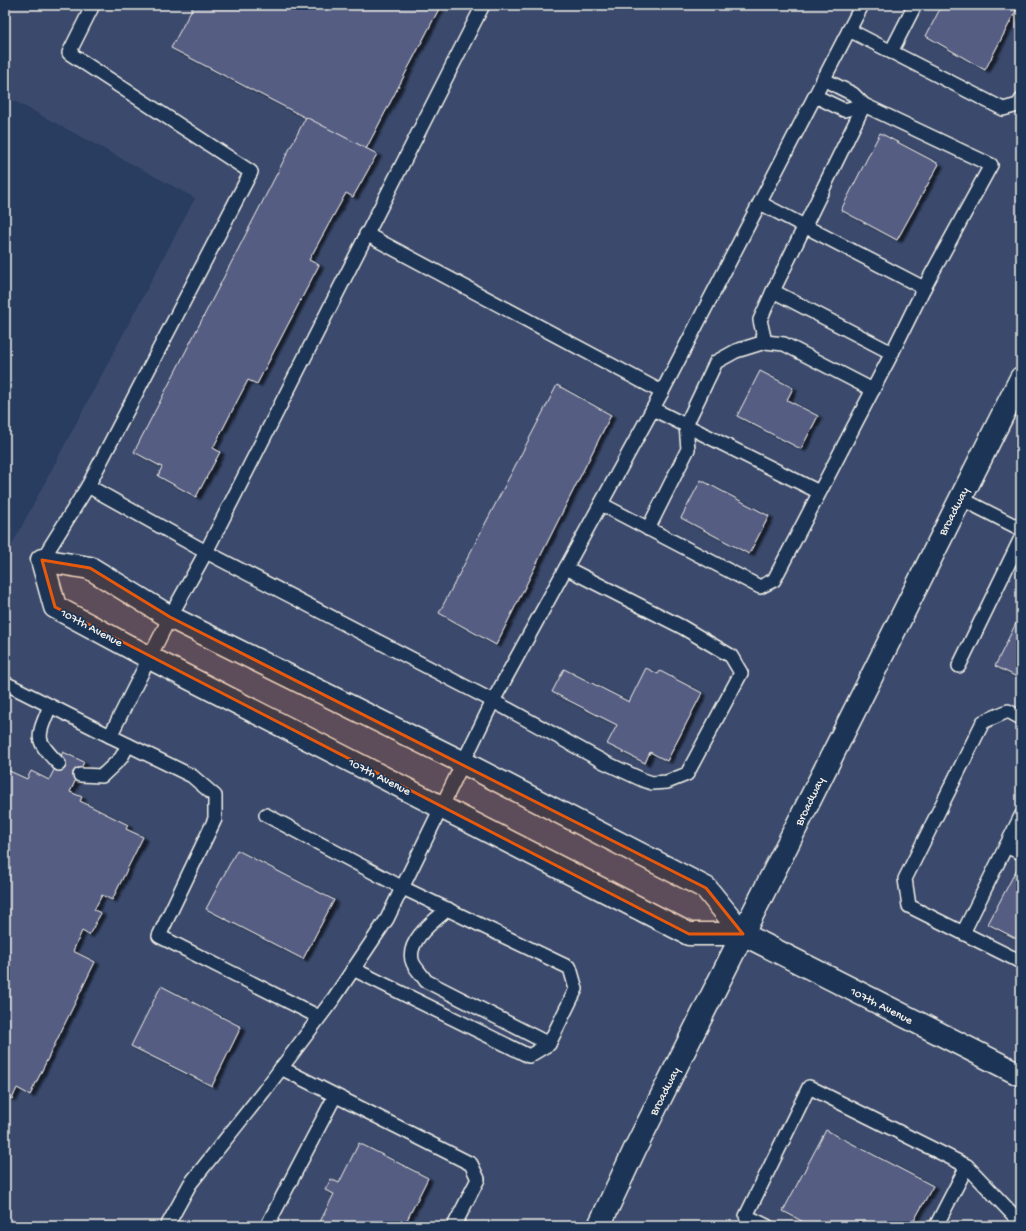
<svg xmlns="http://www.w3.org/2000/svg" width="1026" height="1231" font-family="'Gochi Hand',sans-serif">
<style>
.built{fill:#3a4a6d}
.building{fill:#555d83;stroke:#f4f1e8;filter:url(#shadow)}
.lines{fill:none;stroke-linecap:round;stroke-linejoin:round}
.lane-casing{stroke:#f4f1e8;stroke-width:16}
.street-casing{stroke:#f4f1e8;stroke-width:25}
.primary-casing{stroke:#f4f1e8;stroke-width:25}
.lane{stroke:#1d3557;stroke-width:13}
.street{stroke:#1d3557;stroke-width:22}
.primary{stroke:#1d3557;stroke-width:22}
.marked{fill:#e8590c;fill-opacity:0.2;stroke:#e8590c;stroke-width:3;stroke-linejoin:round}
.labels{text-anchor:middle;stroke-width:3.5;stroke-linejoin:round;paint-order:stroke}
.street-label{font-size:12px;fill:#f4f1e8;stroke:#1d3557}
</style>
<defs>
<filter id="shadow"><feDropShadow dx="4.5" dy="2.5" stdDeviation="1" flood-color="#0009"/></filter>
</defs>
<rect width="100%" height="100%" fill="#283d60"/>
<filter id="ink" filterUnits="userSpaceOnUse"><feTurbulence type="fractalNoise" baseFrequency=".025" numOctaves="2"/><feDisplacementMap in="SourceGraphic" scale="8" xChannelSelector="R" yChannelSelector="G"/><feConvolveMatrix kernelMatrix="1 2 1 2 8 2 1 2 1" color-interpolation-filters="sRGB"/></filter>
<g filter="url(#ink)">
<polygon class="built" points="5,5 1021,5 1021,1226 5,1226 5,558 195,198 5,96"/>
<g class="building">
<polygon points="194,5 441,5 366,149 171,48"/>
<polygon points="942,5 1019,5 985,70 926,36"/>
<polygon points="306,117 377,154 353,197 346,193 309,260 319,265 257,384 248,380 213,448 220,452 196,497 158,476 162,467 134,452"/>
<polygon points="880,133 939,164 897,240 841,210"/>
<polygon points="760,371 793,388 787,400 818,416 801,449 737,416"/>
<polygon points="557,385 611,415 496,645 439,613"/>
<polygon points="701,480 769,516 749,554 681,518"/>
<polygon points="1017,621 1021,623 1021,679 995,666"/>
<polygon points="646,668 658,674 660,671 702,693 667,761 650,752 645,763 607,744 617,725 552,692 564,669 629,702"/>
<polygon points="63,752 84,762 70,792 82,797 80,801 128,825 126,829 143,837 112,900 102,895 94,910 101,913 89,935 82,931 73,951 95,962 30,1095 17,1088 12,1099 5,1096 5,769 27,779 31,771 49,780"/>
<polygon points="237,850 334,900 303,959 206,909"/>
<polygon points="1021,861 1021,941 988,924"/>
<polygon points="161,986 241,1027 212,1086 131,1046"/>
<polygon points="826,1130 933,1186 911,1226 811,1226 783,1211"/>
<polygon points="359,1143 428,1178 404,1226 318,1226 334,1194 325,1190 331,1179 339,1183"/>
</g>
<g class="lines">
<g class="lane-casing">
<g id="lane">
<polyline points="849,30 1003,109 1018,105 1021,100"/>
<polyline points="891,52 915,5"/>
<polyline points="823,79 853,94 864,105 991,165 924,288"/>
<polyline points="815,96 844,110 864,105"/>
<polyline points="760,203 924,288 892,353 773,291 864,105"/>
<polyline points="366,234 662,392"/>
<polyline points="765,342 760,320 773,291"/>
<polyline points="653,409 819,492"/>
<polyline points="88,486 206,552 493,701 604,762 643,780 652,783 667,782 687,774 741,673 731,656 682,627 566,568"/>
<polyline points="960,498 1021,529"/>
<polyline points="601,504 760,587 774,580 892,353"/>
<polyline points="648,529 688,449 686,425 716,362 736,351 765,342 784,344 873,390"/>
<polyline points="42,560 88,486 251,172 69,53 93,5"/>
<polyline points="959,666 1021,538"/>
<polyline points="5,683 110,736"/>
<path d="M 50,706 C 37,738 34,739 59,764"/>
<polyline points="1021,718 1008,711 983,722 905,879 909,906 1021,962"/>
<polyline points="80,775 102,776 121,758 128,745"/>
<polyline points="266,815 403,888 570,968 576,989 549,1044 529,1056 353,969"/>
<polyline points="1006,846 1021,853"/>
<path d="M 448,909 C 435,920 404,942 413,963 C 416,969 422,975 426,981 L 549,1044"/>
<polyline points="963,933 1021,816"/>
<polyline points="319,1017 159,936 215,819 215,796 192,776 110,736 170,617 206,552 483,5"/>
<polyline points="281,1068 471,1164 478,1179 454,1226"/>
<polyline points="167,1226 190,1184 264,1091 334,998 387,919 493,701 662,392 862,5"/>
<polyline points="267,1226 335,1096"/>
<polyline points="767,1226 746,1216 809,1087 967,1166 1021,1223"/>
<polyline points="936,1226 967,1166"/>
</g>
</g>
<g class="street-casing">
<polyline id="street" points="743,934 689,934 150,658 55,607 42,560 90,568 170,617 462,762 706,888 743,934 1021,1075"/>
</g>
<g class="primary-casing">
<polyline id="primary" points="599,1226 635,1149 1021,378"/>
</g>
<use href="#lane" class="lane"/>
<use href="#street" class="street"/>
<use href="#primary" class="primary"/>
</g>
</g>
<path class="marked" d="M 42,560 L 90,568 L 170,617 L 706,888 L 743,934 L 689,934 L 55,607 Z"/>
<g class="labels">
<g class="street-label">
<text transform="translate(953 511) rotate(-63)" y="4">Broadway</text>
<text transform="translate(92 627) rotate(28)" y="4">107th Avenue</text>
<text transform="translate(380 776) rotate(27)" y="4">107th Avenue</text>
<text transform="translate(809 801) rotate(-64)" y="4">Broadway</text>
<text transform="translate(882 1005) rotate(27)" y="4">107th Avenue</text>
<text transform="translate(664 1091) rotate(-63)" y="4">Broadway</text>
</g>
</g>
<rect width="1026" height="1231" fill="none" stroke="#1d3557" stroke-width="20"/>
<rect x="10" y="10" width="1006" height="1211" fill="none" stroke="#f4f1e8" stroke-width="1.5" filter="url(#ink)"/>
</svg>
